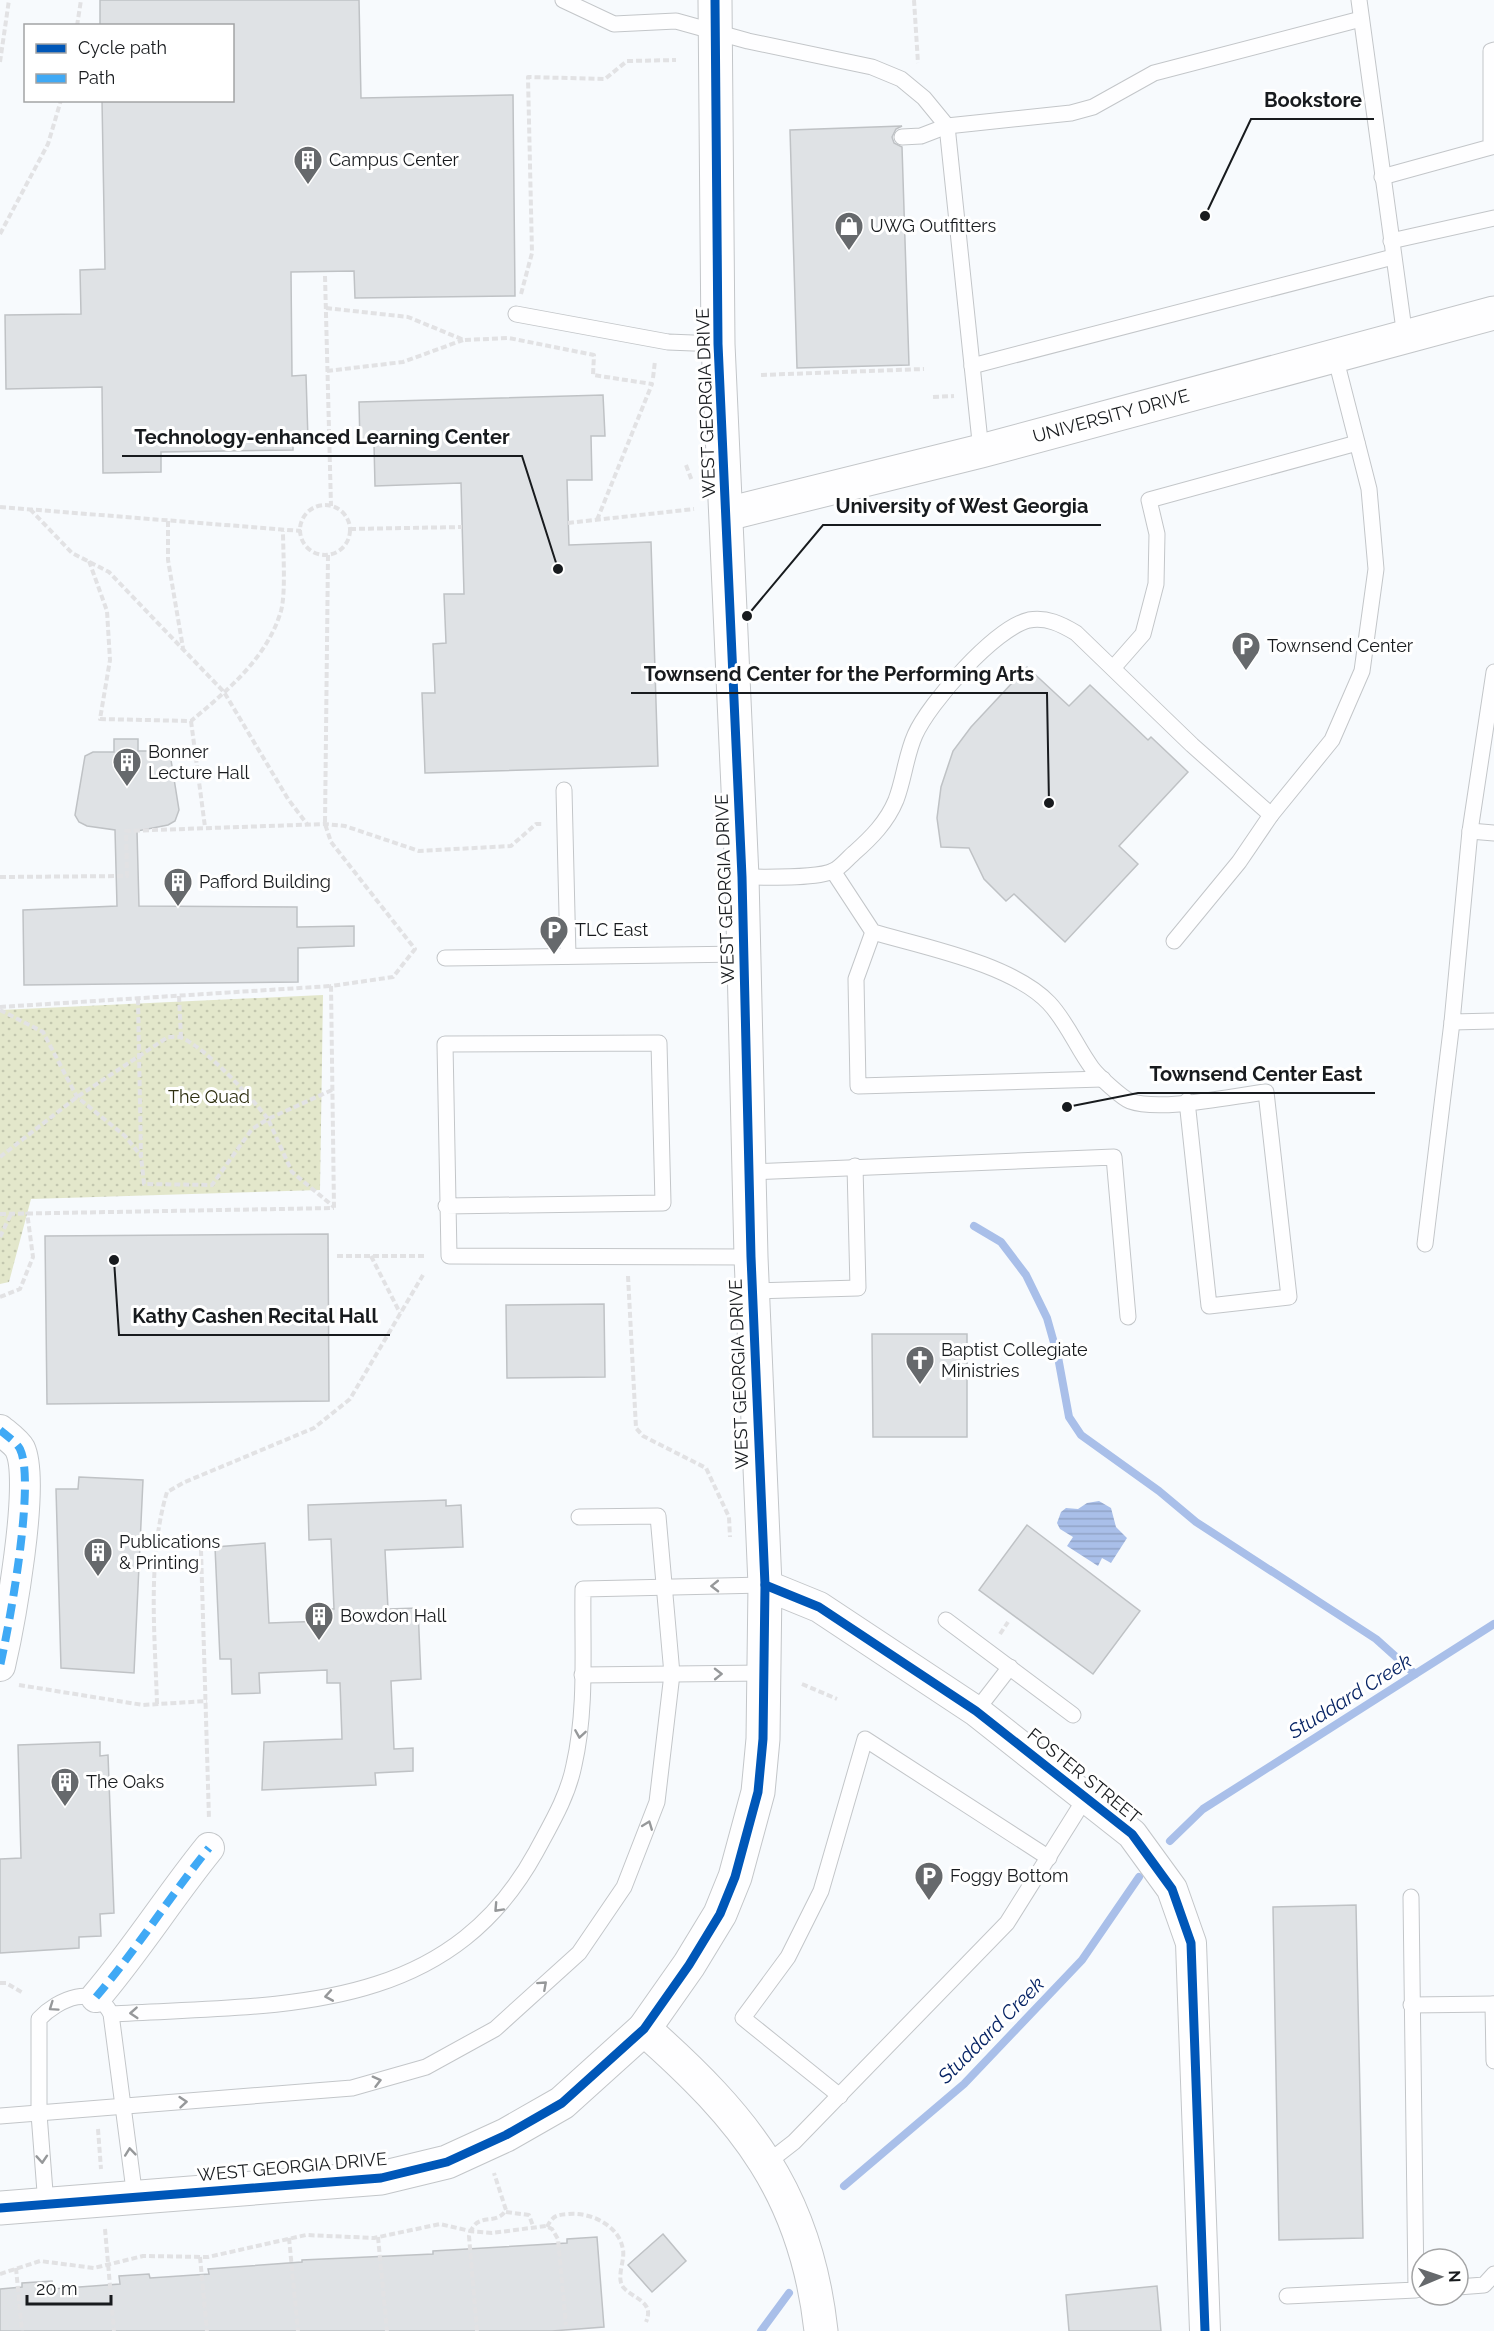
<svg xmlns="http://www.w3.org/2000/svg" width="1494" height="2331" font-family="Raleway,sans-serif">
<style>
.park{fill:url(#park-dots)}
.water{fill:url(#water-rules)}
.lines{fill:none;stroke-linecap:round;stroke-linejoin:round}
.stream{stroke:#a9bfe9;stroke-width:8}
.building{fill:#dfe2e5;stroke:#bfc2c5;stroke-width:1.5}
.lane-casing{stroke:#c3c6c9;stroke-width:17}
.street-casing{stroke:#c3c6c9;stroke-width:32}
.secondary-casing{stroke:#c3c6c9;stroke-width:35}
.path{stroke:#e2e2e4;stroke-width:4;stroke-dasharray:6 3;stroke-linecap:butt}
.lane{stroke:#fefeff;stroke-width:15}
.street{stroke:#fefeff;stroke-width:30}
.secondary{stroke:#fefeff;stroke-width:33}
.quiet{stroke:#3fa9f5;stroke-width:8;stroke-dasharray:15 8;stroke-linecap:butt}
.cycleway-casing{stroke:#fff;stroke-width:13}
.cycleway{stroke:#0057b8;stroke-width:9}
.oneway{stroke:#96989a}
.labels{text-anchor:middle;stroke-width:6;stroke-linejoin:round;paint-order:stroke}
.poi-label{font-size:18px;fill:#181b1e;stroke:#fff;text-anchor:start}
.street-label{font-size:18px;fill:#181b1e;stroke:#fff}
.park-label{font-size:18px;fill:#2e2f10;stroke:#fff}
.water-label{font-size:20px;font-style:italic;fill:#062364;stroke:#fff}
.leader{fill:none;stroke:#181b1e;stroke-width:2}
.callout-dot{fill:#181b1e;stroke:#fff;stroke-width:2}
.callout-label{font-size:20px;text-anchor:middle;font-weight:bold;fill:#181b1e;stroke:#fff;stroke-width:6;stroke-linejoin:round;paint-order:stroke}
</style>
<defs>
<pattern id="park-dots" width="8" height="8" patternUnits="userSpaceOnUse" patternTransform="scale(1.5)"><rect width="8" height="8" fill="#e3e7cb"/><path d="M2 2h.1M6 6h.1" fill="none" stroke="#c2c6ae" stroke-width="1.8" stroke-linecap="round"/></pattern>
<pattern id="water-rules" width="6" height="5" patternUnits="userSpaceOnUse" patternTransform="scale(1.5)"><rect width="6" height="5" fill="#a9bfe9"/><path d="M0 2.5h6" fill="none" stroke="#91a4c7"/></pattern>
</defs>
<rect width="100%" height="100%" fill="#f7fafd"/>
<polygon class="park" points="323,995 320,1190 31,1199 9,1282 0,1284 0,1010"/>
<polygon class="water" points="1099,1501 1111,1508 1116,1527 1127,1538 1111,1563 1102,1558 1098,1566 1067,1546 1073,1537 1060,1529 1057,1523 1061,1512 1066,1508 1078,1509 1087,1503"/>
<g class="lines">
<g class="stream">
<polyline points="974,1226 1001,1242 1026,1275 1047,1318 1058,1357 1069,1417 1081,1435 1159,1491 1196,1522 1376,1639 1415,1674"/>
<polyline points="1170,1841 1203,1809 1494,1624"/>
<polyline points="844,2186 964,2084 1082,1960 1139,1877"/>
<polyline points="761,2331 789,2293"/>
</g>
</g>
<g class="building">
<polygon points="100,0 359,0 361,98 513,95 515,296 355,298 354,271 291,272 292,376 306,375 308,440 293,440 293,450 161,452 161,472 103,473 102,387 6,389 5,315 81,314 80,270 105,269 102,100 232,100 232,26 100,26"/>
<polygon points="902,126 896,129 892,137 894,143 902,147 909,365 797,368 790,130"/>
<polygon points="603,395 605,436 591,436 592,480 567,480 569,545 651,542 658,766 425,773 422,693 435,693 433,644 446,643 444,594 464,594 461,483 375,486 374,444 360,444 359,402"/>
<polygon points="1027,667 1069,706 1090,685 1148,740 1151,737 1188,772 1119,846 1138,864 1065,942 1014,894 1006,901 984,879 969,848 941,847 937,818 941,787 953,751 971,727"/>
<polygon points="114,739 138,739 138,751 158,751 171,760 179,810 175,821 168,825 137,831 139,906 297,907 297,927 354,926 354,946 298,948 298,982 24,985 23,910 117,906 115,830 87,826 79,822 75,815 85,756 93,752 114,752"/>
<polygon points="328,1234 329,1401 47,1404 45,1236"/>
<polygon points="604,1304 605,1377 507,1378 506,1305"/>
<polygon points="872,1334 967,1334 967,1437 873,1437"/>
<polygon points="79,1477 143,1480 134,1673 61,1668 56,1489 78,1489"/>
<polygon points="446,1500 446,1506 461,1505 463,1547 385,1550 388,1609 418,1608 421,1679 391,1681 394,1749 413,1748 413,1771 375,1773 376,1785 262,1790 264,1742 342,1739 340,1683 327,1683 327,1670 259,1673 260,1693 232,1694 231,1659 220,1659 215,1547 265,1543 269,1623 326,1621 325,1609 334,1609 331,1539 309,1540 308,1505"/>
<polygon points="1027,1525 1140,1611 1093,1674 979,1590"/>
<polygon points="100,1742 100,1756 108,1755 114,1913 100,1914 101,1936 79,1937 79,1948 0,1953 0,1859 21,1858 18,1745"/>
<polygon points="1356,1905 1363,2238 1279,2240 1273,1907"/>
<polygon points="663,2234 686,2261 652,2292 628,2265"/>
<polygon points="597,2237 604,2327 552,2331 0,2331 0,2289 22,2287 22,2283 52,2281 52,2289 120,2284 119,2276 149,2274 150,2278 209,2274 208,2269 302,2262 302,2260 433,2254 433,2251 567,2243 567,2239"/>
<polygon points="1157,2286 1161,2331 1069,2331 1066,2295"/>
</g>
<g class="lines">
<g class="lane-casing">
<g id="lane">
<polyline points="563,0 614,24 676,21 748,41 872,67 901,79 924,98 947,126 981,451"/>
<polyline points="1359,0 1405,337"/>
<polyline points="902,137 921,136 947,126 1071,113 1093,107 1154,73 1361,19"/>
<polyline points="1382,177 1491,147 1491,51 1494,50"/>
<polyline points="1391,241 1494,218"/>
<polyline points="516,314 668,342 718,344"/>
<polyline points="972,366 1393,257"/>
<polyline points="1114,667 1143,634 1156,584 1157,534 1149,500 1357,443"/>
<polyline points="1494,672 1470,831 1452,1022 1494,1021"/>
<polyline points="564,790 568,956"/>
<polyline points="1470,831 1494,833"/>
<path d="M 833,871 L 873,932 C 924,947 1012,964 1049,1003 C 1067,1022 1077,1048 1092,1068 C 1098,1076 1122,1098 1130,1101 C 1160,1112 1232,1096 1266,1092 L 1289,1297 L 1209,1306 L 1187,1101"/>
<path d="M 742,877 C 762,877 816,879 833,871 C 840,868 848,858 854,853 C 871,838 887,822 896,800 C 904,779 906,755 915,735 C 929,703 995,628 1029,620 C 1047,617 1061,624 1076,633 L 1192,745 L 1271,815 L 1332,740 L 1362,671 L 1376,569 L 1369,489 L 1335,356"/>
<polyline points="873,932 856,979 858,1086 1103,1079"/>
<polyline points="1174,941 1239,862 1271,815"/>
<polyline points="445,958 744,954"/>
<polyline points="749,1172 1114,1157 1128,1317"/>
<polyline points="446,1206 663,1203 659,1043 445,1044 449,1256 751,1257"/>
<polyline points="1425,1244 1452,1022"/>
<polyline points="752,1291 858,1288 855,1166"/>
<polyline points="946,1620 1073,1715"/>
<polyline points="582,1675 765,1673"/>
<polyline points="976,1711 1010,1667"/>
<polyline points="1493,2004 1494,2061"/>
<polyline points="1411,2005 1494,2004"/>
<path d="M 111,2014 C 275,2004 445,2018 536,1852 C 551,1824 568,1796 574,1765 C 587,1708 582,1647 583,1589 L 765,1585"/>
<polyline points="840,2096 743,2018 788,1957 821,1891 865,1739 1049,1858"/>
<polyline points="0,2116 352,2088 426,2067 495,2029 579,1953 624,1887 657,1802 672,1674 658,1516 579,1517"/>
<polyline points="767,2163 794,2142 1007,1923 1086,1797"/>
<path d="M 46,2205 L 39,2114 L 39,2019 C 58,1999 96,1982 111,2014 L 135,2198"/>
<polyline points="1458,2287 1484,2285 1494,2274"/>
<polyline points="1287,2296 1416,2290 1411,1897"/>
</g>
</g>
<g class="street-casing">
<g id="street">
<path d="M 0,1430 C 6,1435 17,1443 20,1449 C 36,1482 9,1627 0,1666"/>
<polyline points="765,1585 819,1607 976,1711 1132,1834 1172,1889 1191,1943 1205,2331"/>
<path d="M 96,1997 C 137,1949 170,1896 209,1848"/>
</g>
</g>
<g class="secondary-casing">
<g id="secondary">
<polyline points="727,514 981,451 1494,313"/>
<path d="M 644,2029 C 745,2118 806,2193 821,2331"/>
<polyline points="0,2208 381,2178 447,2162 506,2135 562,2103 644,2029 689,1965 720,1914 735,1877 758,1792 763,1739 765,1585 751,1257 742,877 718,344 715,0"/>
</g>
</g>
<g class="path">
<polyline points="914,0 918,63"/>
<polyline points="77,26 81,0"/>
<polyline points="0,62 9,0"/>
<polyline points="0,234 48,144 61,100"/>
<polyline points="325,276 331,506"/>
<polyline points="521,294 532,253 528,77 605,79 627,61 676,60"/>
<polyline points="326,308 408,317 464,340 509,338 594,355 593,375 652,384 597,520"/>
<polyline points="327,371 403,362 463,340"/>
<polyline points="761,375 924,369"/>
<polyline points="653,378 655,361"/>
<polyline points="933,397 954,396"/>
<polyline points="686,465 692,481"/>
<circle cx="325" cy="530" r="25"/>
<polyline points="0,507 301,531"/>
<polyline points="30,509 72,553 109,572 224,692 288,799 307,824"/>
<polyline points="168,521 168,560 183,648"/>
<polyline points="568,523 694,509"/>
<polyline points="350,529 462,527"/>
<polyline points="328,555 325,824 331,842 415,949 393,977 331,986 334,1208"/>
<path d="M 89,561 L 107,611 L 110,660 L 100,719 L 191,721 C 228,690 267,658 281,611 C 286,593 283,551 283,531"/>
<polyline points="191,721 205,827"/>
<polyline points="0,877 127,876 126,831 325,824 345,826 419,851 511,846 536,824 544,824"/>
<polyline points="179,996 181,1037"/>
<polyline points="0,1007 331,986"/>
<polyline points="0,1010 43,1032 77,1097 125,1136 141,1156 138,998"/>
<polyline points="332,1090 268,1119 292,1172 334,1207"/>
<path d="M 0,1157 L 77,1097 L 168,1037 C 172,1037 178,1036 182,1038 C 207,1049 251,1097 268,1119 L 252,1129 L 212,1185 L 144,1184 L 141,1156"/>
<polyline points="0,1214 334,1208"/>
<polyline points="0,1237 11,1214"/>
<polyline points="337,1256 427,1256"/>
<polyline points="371,1256 400,1313"/>
<polyline points="628,1276 636,1428 643,1436 706,1468 729,1517 730,1537"/>
<polyline points="0,1297 20,1289 33,1257 27,1212"/>
<polyline points="201,1550 209,1819"/>
<polyline points="1000,1634 1008,1622"/>
<polyline points="802,1684 837,1699"/>
<polyline points="19,1685 143,1705 207,1701"/>
<path d="M 157,1704 C 155,1635 147,1558 167,1492 L 185,1482 L 314,1428 L 350,1399 L 423,1275"/>
<polyline points="0,1983 6,1983 23,1993"/>
<polyline points="98,2129 101,2169"/>
<polyline points="506,2212 529,2215 533,2226"/>
<path d="M 547,2227 C 553,2215 557,2215 569,2214 C 591,2212 620,2226 623,2250 C 625,2261 616,2277 623,2287 C 633,2299 655,2301 646,2322"/>
<polyline points="105,2229 114,2331"/>
<polyline points="378,2237 387,2331"/>
<polyline points="289,2238 298,2331"/>
<polyline points="200,2257 207,2331"/>
<polyline points="16,2268 22,2331"/>
<polyline points="0,2274 40,2261 94,2268 143,2256 208,2257 306,2235 374,2238 440,2224 470,2231 492,2233 546,2226 552,2229 558,2239 566,2325"/>
<path d="M 477,2331 L 469,2236 C 476,2210 496,2227 506,2210 L 494,2173"/>
</g>
<use href="#lane" class="lane"/>
<use href="#street" class="street"/>
<use href="#secondary" class="secondary"/>
<g class="quiet">
<path d="M 0,1430 C 6,1435 17,1443 20,1449 C 36,1482 9,1627 0,1666"/>
<path d="M 96,1997 C 137,1949 170,1896 209,1848"/>
</g>
<g class="cycleway-casing">
<g id="cycleway">
<polyline points="765,1585 819,1607 976,1711 1132,1834 1172,1889 1191,1943 1205,2331"/>
<polyline points="0,2208 381,2178 447,2162 506,2135 562,2103 644,2029 689,1965 720,1914 735,1877 758,1792 763,1739 765,1585 751,1257 742,877 718,344 715,0"/>
</g>
</g>
<use href="#cycleway" class="cycleway"/>
</g>
<defs><path id="oneway-chevron" d="M-2-3.5L2.5 0L-2 3.5" fill="none" stroke-width="1.6" stroke-linecap="round" stroke-linejoin="round" transform="scale(1.5)"/></defs>
<g class="oneway">
<use href="#oneway-chevron" transform="translate(715 1586) rotate(179)"/>
<use href="#oneway-chevron" transform="translate(718 1674) rotate(-1)"/>
<use href="#oneway-chevron" transform="translate(580 1734) rotate(99)"/>
<use href="#oneway-chevron" transform="translate(648 1825) rotate(-69)"/>
<use href="#oneway-chevron" transform="translate(498 1908) rotate(133)"/>
<use href="#oneway-chevron" transform="translate(543 1985) rotate(-42)"/>
<use href="#oneway-chevron" transform="translate(329 1996) rotate(170)"/>
<use href="#oneway-chevron" transform="translate(53 2007) rotate(145)"/>
<use href="#oneway-chevron" transform="translate(134 2013) rotate(176)"/>
<use href="#oneway-chevron" transform="translate(377 2081) rotate(-15)"/>
<use href="#oneway-chevron" transform="translate(183 2102) rotate(-5)"/>
<use href="#oneway-chevron" transform="translate(130 2152) rotate(-96)"/>
<use href="#oneway-chevron" transform="translate(42 2159) rotate(86)"/>
</g>
<defs>
<g id="building-pin" transform="scale(1.5)"><path d="M0 17L-7.5 6A9.5 9.5 0 1 1 7.5 6Z" fill="#66696c" stroke="#fff"/><path d="M-4-6H4V6H1V3H-1V6H-4ZM-2.5-4.3h1.7v1.8h-1.7ZM.8-4.3h1.7v1.8H.8ZM-2.5-1h1.7V.8h-1.7ZM.8-1h1.7V.8H.8Z" fill="#fff"/></g>
<g id="shop-pin" transform="scale(1.5)"><path d="M0 17L-7.5 6A9.5 9.5 0 1 1 7.5 6Z" fill="#66696c" stroke="#fff"/><path d="M-5-2.5h2.3a2.7 3.5 0 0 1 5.4 0H5L5.5 6h-11ZM-1.5-2.5h3a1.5 2.3 0 0 0-3 0Z" fill="#fff"/></g>
<g id="parking-pin" transform="scale(1.5)"><path d="M0 17L-7.5 6A9.5 9.5 0 1 1 7.5 6Z" fill="#66696c" stroke="#fff"/><path d="M-3.5-5.5H1a3.5 3.5 0 0 1 0 7H-1V5.5H-3.5ZM-1-3.4V-.6H.8a1.4 1.4 0 0 0 0-2.8Z" fill="#fff"/></g>
<g id="church-pin" transform="scale(1.5)"><path d="M0 17L-7.5 6A9.5 9.5 0 1 1 7.5 6Z" fill="#66696c" stroke="#fff"/><path d="M-1.2-6h2.4v3.5h3.3v2.4h-3.3V6h-2.4V-.1h-3.3v-2.4h3.3Z" fill="#fff"/></g>
</defs>
<g fill-rule="evenodd">
<use href="#building-pin" x="308" y="160"/>
<use href="#shop-pin" x="849" y="226"/>
<use href="#parking-pin" x="1246" y="646"/>
<use href="#building-pin" x="127" y="762"/>
<use href="#building-pin" x="178" y="882"/>
<use href="#parking-pin" x="554" y="930"/>
<use href="#church-pin" x="920" y="1360"/>
<use href="#building-pin" x="98" y="1552"/>
<use href="#building-pin" x="319" y="1616"/>
<use href="#building-pin" x="65" y="1782"/>
<use href="#parking-pin" x="929" y="1876"/>
</g>
<g class="labels">
<g class="poi-label">
<text x="329" y="166">Campus Center</text>
<text x="870" y="232">UWG Outfitters</text>
<text x="1267" y="652">Townsend Center</text>
<text x="148" y="758">Bonner<tspan x="148" dy="21">Lecture Hall</tspan></text>
<text x="199" y="888">Pafford Building</text>
<text x="575" y="936">TLC East</text>
<text x="941" y="1356">Baptist Collegiate<tspan x="941" dy="21">Ministries</tspan></text>
<text x="119" y="1548">Publications<tspan x="119" dy="21">&amp; Printing</tspan></text>
<text x="340" y="1622">Bowdon Hall</text>
<text x="86" y="1788">The Oaks</text>
<text x="950" y="1882">Foggy Bottom</text>
</g>
<g class="street-label">
<text transform="translate(706 403) rotate(-92)" y="6">WEST GEORGIA DRIVE</text>
<text transform="translate(1111 416) rotate(-15)" y="6">UNIVERSITY DRIVE</text>
<text transform="translate(725 889) rotate(-92)" y="6">WEST GEORGIA DRIVE</text>
<text transform="translate(739 1374) rotate(-92)" y="6">WEST GEORGIA DRIVE</text>
<text transform="translate(1084 1776) rotate(39)" y="6">FOSTER STREET</text>
<text transform="translate(292 2167) rotate(-5)" y="6">WEST GEORGIA DRIVE</text>
</g>
<g class="park-label">
<text x="209" y="1103">The Quad</text>
</g>
<g class="water-label">
<text transform="translate(1350 1696) rotate(-32)" y="7">Studdard Creek</text>
<text transform="translate(991 2030) rotate(-45)" y="7">Studdard Creek</text>
</g>
</g>
<path class="leader" d="M1205 216L1251 119H1374M558 569L522 456H122M747 616L823 525H1101M1049 803L1047 693H631M1067 1107L1138 1093H1375M114 1260L119 1335H390"/>
<g class="callout-dot">
<circle cx="1205" cy="216" r="6"/>
<circle cx="558" cy="569" r="6"/>
<circle cx="747" cy="616" r="6"/>
<circle cx="1049" cy="803" r="6"/>
<circle cx="1067" cy="1107" r="6"/>
<circle cx="114" cy="1260" r="6"/>
</g>
<g class="callout-label">
<text x="1313" y="107">Bookstore</text>
<text x="322" y="444">Technology-enhanced Learning Center</text>
<text x="962" y="513">University of West Georgia</text>
<text x="839" y="681">Townsend Center for the Performing Arts</text>
<text x="1256" y="1081">Townsend Center East</text>
<text x="255" y="1323">Kathy Cashen Recital Hall</text>
</g>
<rect x="24" y="24" width="210" height="78" fill="#ffffff" stroke="#a3a4a5" stroke-width="1.5"/>
<rect x="36" y="44" width="30" height="9" fill="#0057b8" stroke="#a3a4a5" stroke-width="1.5"/>
<text x="78" y="54" font-size="18" fill="#181b1e">Cycle path</text>
<rect x="36" y="74" width="30" height="9" fill="#3fa9f5" stroke="#a3a4a5" stroke-width="1.5"/>
<text x="78" y="84" font-size="18" fill="#181b1e">Path</text>
<g transform="translate(1440 2277) rotate(88)"><circle r="28" fill="#ffffff" stroke="#a3a4a5" stroke-width="1.5"/>
<path d="M0-4.5L10 22L0 15L-10 22Z" fill="#66696c"/>
<text y="-9" font-size="16" font-weight="bold" text-anchor="middle" fill="#181b1e">N</text>
</g>
<path d="M27 2295v9h84v-9" fill="none" stroke="#181b1e" stroke-width="3"/>
<text x="36" y="2295" font-size="18" fill="#181b1e" stroke="#ffffff" stroke-width="4.5" paint-order="stroke">20 m</text>
</svg>
